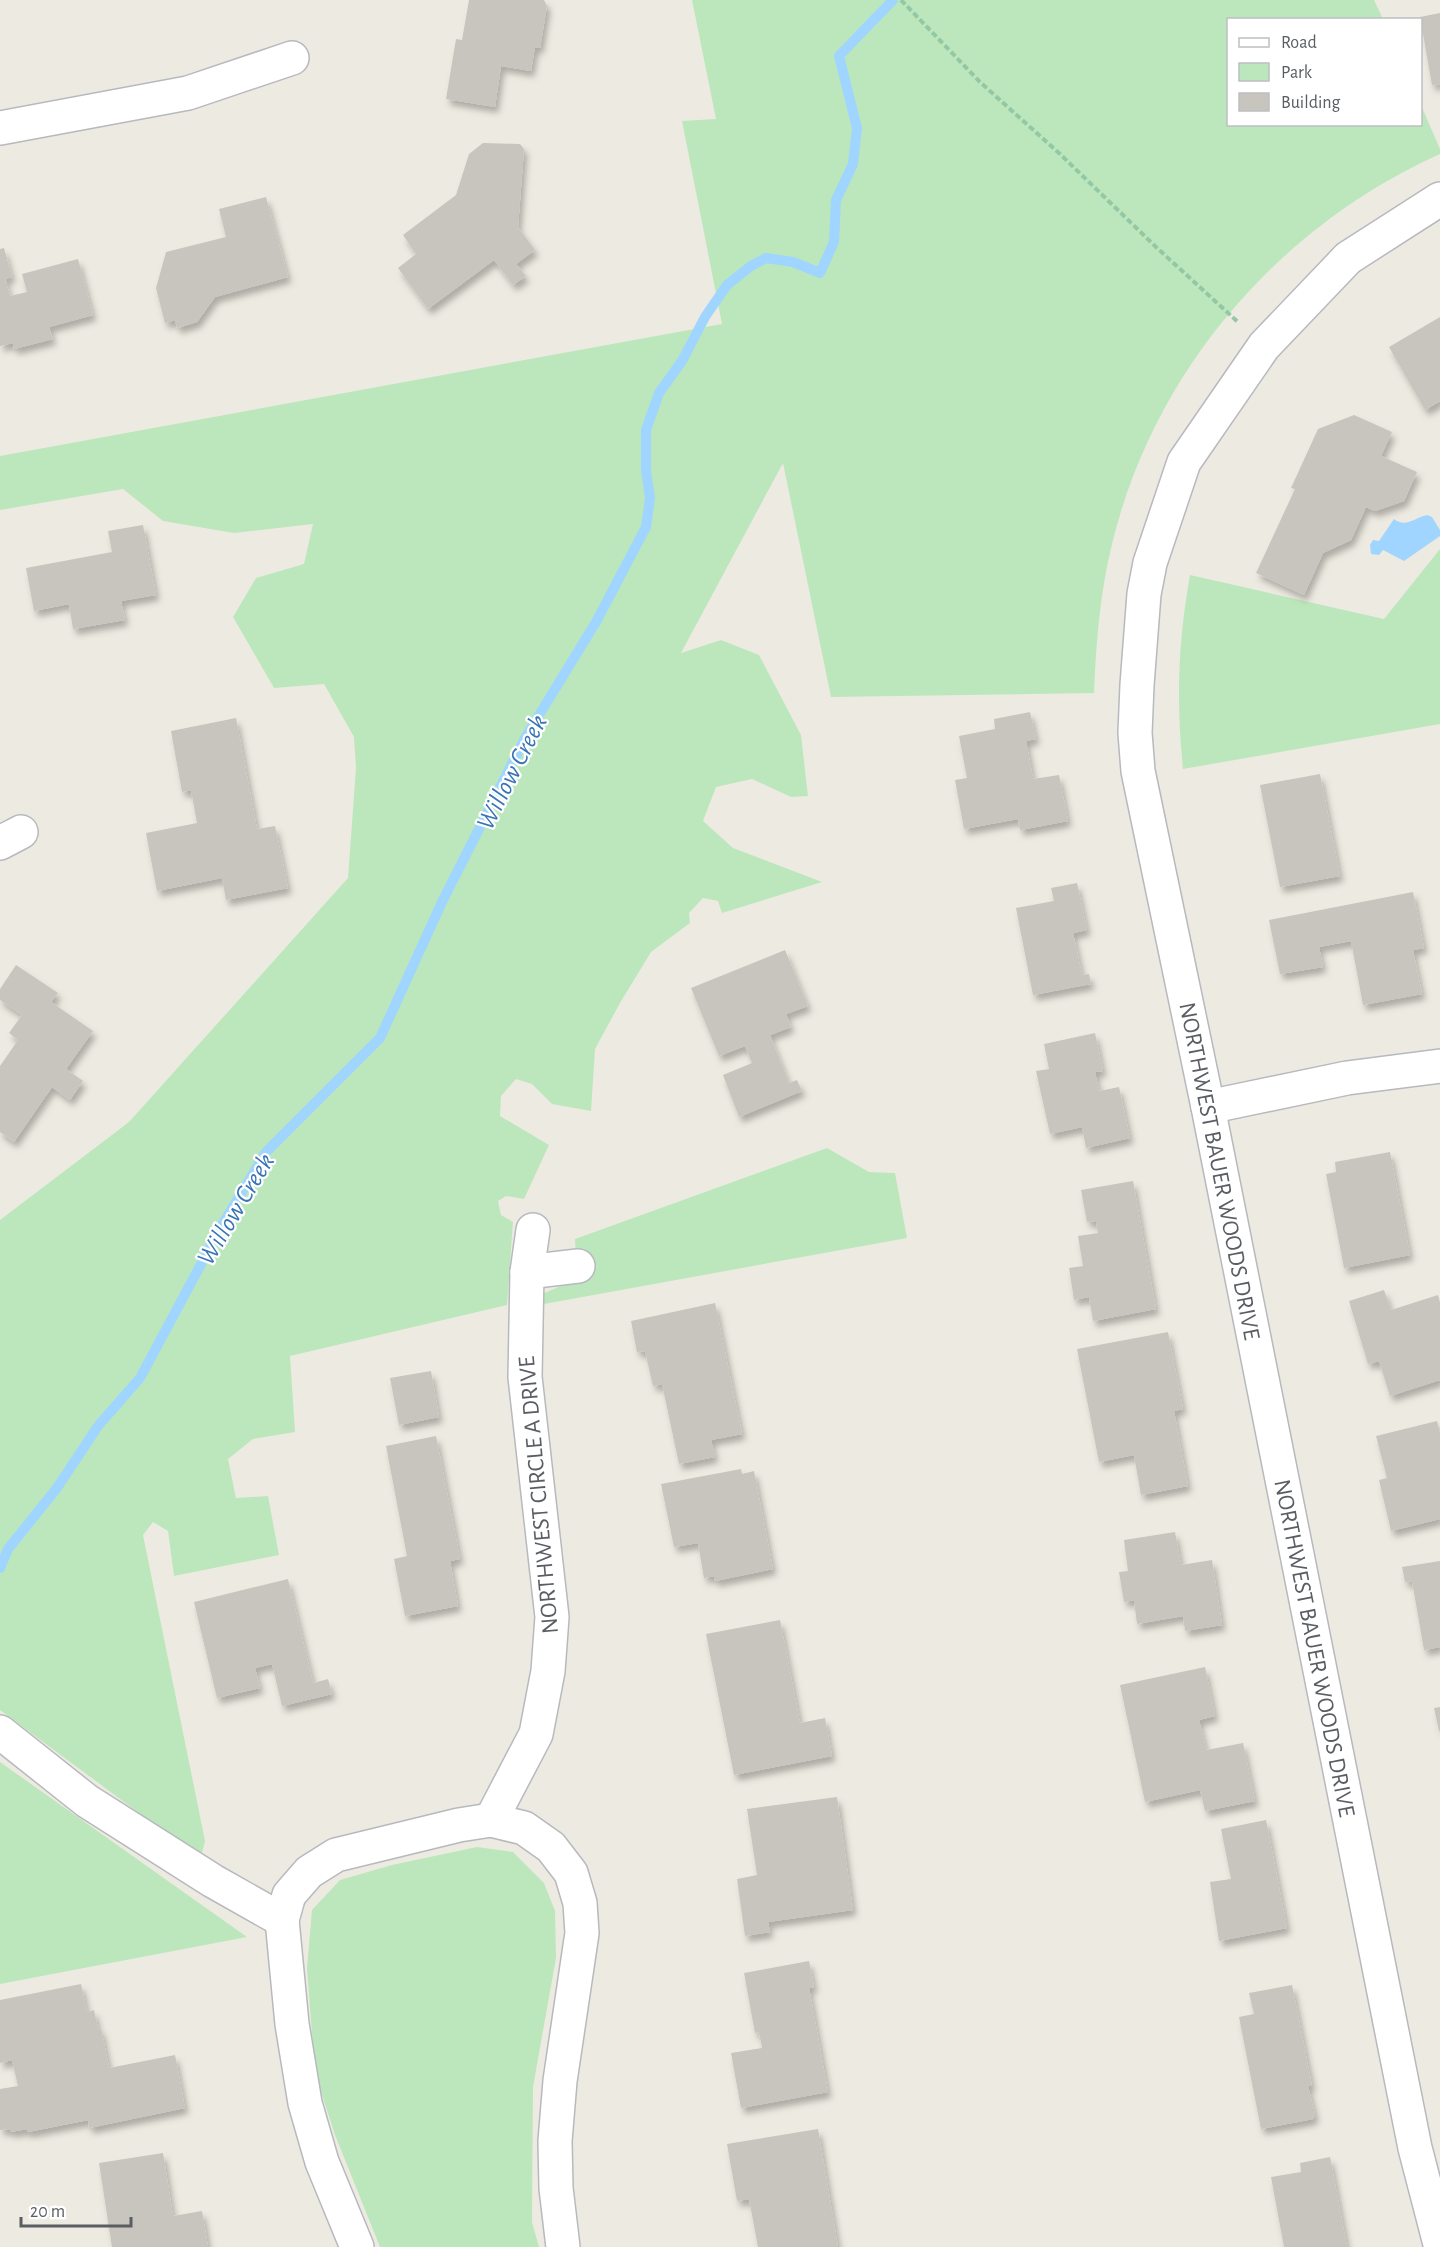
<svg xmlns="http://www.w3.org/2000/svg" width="1440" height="2247" font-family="'Alegreya Sans',sans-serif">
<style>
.green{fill:#bce7bc}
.water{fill:#9fd5ff}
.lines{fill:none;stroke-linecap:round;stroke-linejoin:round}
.stream{stroke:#9fd5ff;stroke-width:10}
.building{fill:#c8c5be;filter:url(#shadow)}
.minor-casing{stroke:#b7b9be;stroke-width:36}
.path{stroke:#94c8a4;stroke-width:4;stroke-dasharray:6 3;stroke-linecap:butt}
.minor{stroke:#fff;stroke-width:33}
.labels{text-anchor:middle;stroke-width:4.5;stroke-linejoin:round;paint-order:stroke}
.street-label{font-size:24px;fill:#5a5e63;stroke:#fff}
.water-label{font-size:26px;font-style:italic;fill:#3975b6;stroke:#fff}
</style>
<defs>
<filter id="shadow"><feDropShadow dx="3.5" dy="6" stdDeviation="3" flood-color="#0004"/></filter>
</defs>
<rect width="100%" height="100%" fill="#edebe1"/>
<g class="green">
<path d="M 692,0 L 1374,0 L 1383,19 L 1228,20 L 1228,124 L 1420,124 L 1421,105 L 1440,149 L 1440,154 C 1278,227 1154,371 1112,544 C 1100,593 1096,643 1094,693 L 831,697 L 783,463 L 681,653 L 721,640 L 759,655 L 801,735 L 808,796 L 791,797 L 752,779 L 716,787 L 703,821 L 733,848 L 822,882 L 722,913 L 718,901 L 703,898 L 689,913 L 690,923 L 651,952 L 620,1003 L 595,1049 L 591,1111 L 552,1104 L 532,1084 L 516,1079 L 501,1096 L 500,1116 L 549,1145 L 524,1199 L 506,1196 L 498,1201 L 501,1215 L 513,1222 L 507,1305 L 290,1356 L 295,1432 L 253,1439 L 228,1459 L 236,1498 L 268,1496 L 279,1555 L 174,1576 L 168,1531 L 153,1522 L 143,1535 L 205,1841 L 202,1853 L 147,1819 L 0,1710 L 0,1220 L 129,1122 L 348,878 L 356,768 L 354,737 L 324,684 L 274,688 L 233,617 L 256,578 L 304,564 L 313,524 L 234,533 L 163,521 L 123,489 L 0,510 L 0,456 L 722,324 L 682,121 L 716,119 Z"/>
<path d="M 1440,549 L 1440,724 L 1183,769 C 1176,700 1178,643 1190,575 L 1384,619 Z"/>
<polygon points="827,1148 869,1172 895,1173 907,1238 544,1304 542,1294 577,1279 575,1239"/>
<polygon points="0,1762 247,1937 0,1984"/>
<polygon points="477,1847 513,1852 544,1883 555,1911 556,1958 533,2087 532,2222 539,2247 380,2247 335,2135 315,2073 307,1968 312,1910 340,1880 392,1865"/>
</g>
<path class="water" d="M 1427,515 L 1432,517 L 1440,530 L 1440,536 L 1404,561 L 1383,550 L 1379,555 L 1371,554 L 1370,545 L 1373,540 L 1379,541 L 1394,519 C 1406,528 1414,518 1427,515 Z"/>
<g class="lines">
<polyline class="stream" points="0,1568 8,1549 57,1488 98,1426 140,1378 222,1225 266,1152 380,1038 442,902 525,738 596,622 646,527 650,498 646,471 646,430 659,393 682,361 705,317 727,285 751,266 766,258 793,262 820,273 834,242 836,200 853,164 857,128 839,56 893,0"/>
</g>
<g class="building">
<polygon points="469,0 544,0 547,6 540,48 535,47 531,71 501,66 495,107 446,99 456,39 462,40"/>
<polygon points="1440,13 1440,84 1432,85 1420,17"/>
<polygon points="483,143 520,144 524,149 518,227 535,250 516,264 526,276 513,285 494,260 428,309 398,268 416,254 403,235 456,195 469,154"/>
<polygon points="266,197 288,277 215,297 197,322 177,328 175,320 165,323 156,288 166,252 226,237 219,209"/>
<polygon points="4,248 12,277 5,279 10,296 27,292 22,274 78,259 93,315 49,327 53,339 14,349 13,343 0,346 0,249"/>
<polygon points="1440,317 1440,401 1425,410 1389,347"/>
<polygon points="1354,415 1392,432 1381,456 1417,472 1404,501 1375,511 1366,507 1351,540 1323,553 1304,595 1256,573 1295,489 1291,488 1318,429"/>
<polygon points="143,525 156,595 121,601 125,620 73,629 69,604 34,611 26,568 112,552 108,531"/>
<polygon points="1030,712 1036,739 1026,741 1033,779 1059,775 1068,821 1020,830 1018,819 964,829 955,780 967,778 959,736 995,729 994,719"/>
<polygon points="236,718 257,829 275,826 288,888 226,900 222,878 157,891 146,833 197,823 191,790 182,792 171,731"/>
<polygon points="1320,774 1340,876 1280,887 1260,785"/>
<polygon points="1077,883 1087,930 1073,933 1082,975 1089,974 1091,984 1033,995 1016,908 1054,901 1051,888"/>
<polygon points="1413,892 1424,948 1413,950 1422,994 1363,1005 1351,941 1319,947 1323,967 1280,974 1269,920"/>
<polygon points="785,950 808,1006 786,1014 791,1027 770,1035 789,1083 797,1080 802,1091 739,1117 723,1075 752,1063 745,1046 719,1056 691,988"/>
<polygon points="16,965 58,993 51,1002 93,1031 66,1069 83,1081 70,1100 52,1087 14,1142 0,1132 0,1066 18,1040 9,1033 22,1015 0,1000 0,989"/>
<polygon points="1095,1033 1103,1071 1095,1072 1099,1091 1119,1087 1130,1138 1086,1148 1082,1127 1050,1134 1036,1071 1049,1069 1044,1044"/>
<polygon points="1390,1152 1410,1255 1344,1268 1326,1174 1336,1172 1335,1162"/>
<polygon points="1133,1181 1156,1309 1093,1321 1089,1297 1074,1300 1069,1268 1083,1266 1078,1236 1098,1233 1096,1221 1087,1222 1081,1190"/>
<polygon points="1384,1290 1391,1310 1438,1295 1440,1303 1440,1380 1390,1396 1379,1361 1368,1364 1349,1301"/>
<polygon points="715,1303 742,1434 711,1440 715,1457 679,1464 662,1384 653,1386 645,1351 637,1352 631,1321"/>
<polygon points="1168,1332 1183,1409 1174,1411 1188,1486 1141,1495 1134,1455 1099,1462 1077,1349"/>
<polygon points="431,1371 439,1417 399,1425 390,1378"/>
<polygon points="1437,1421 1440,1433 1440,1519 1391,1531 1379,1480 1387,1478 1376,1436"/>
<polygon points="436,1436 460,1559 450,1561 458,1606 405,1616 394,1559 407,1556 386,1446"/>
<polygon points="741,1469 742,1474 754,1471 773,1569 715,1581 714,1576 704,1578 698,1543 674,1547 661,1484"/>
<polygon points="1175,1532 1181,1565 1212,1560 1222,1625 1185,1631 1183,1616 1137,1624 1134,1600 1124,1602 1119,1572 1128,1571 1124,1540"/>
<polygon points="1440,1561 1440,1647 1424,1650 1412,1581 1405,1582 1402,1567"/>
<polygon points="288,1579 313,1683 328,1679 332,1694 282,1706 272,1664 255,1668 260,1688 217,1698 194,1602"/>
<polygon points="780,1620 800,1723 825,1718 832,1756 734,1775 706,1634"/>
<polygon points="1205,1667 1215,1716 1199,1720 1206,1750 1243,1743 1255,1801 1205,1811 1200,1790 1145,1802 1120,1685"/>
<polygon points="1440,1707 1440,1731 1439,1731 1434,1708"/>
<polygon points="837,1797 853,1910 768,1922 770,1932 745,1936 737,1879 757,1875 747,1809"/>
<polygon points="1266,1820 1287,1928 1219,1941 1210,1882 1231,1879 1221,1829"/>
<polygon points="809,1961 814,1987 809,1988 828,2092 741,2108 731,2053 762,2048 759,2032 755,2033 744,1973"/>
<polygon points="81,1984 87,2012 94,2010 98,2029 101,2028 109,2068 175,2055 185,2108 89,2128 88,2120 28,2132 27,2129 10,2132 10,2129 0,2130 0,2089 18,2086 12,2060 0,2063 0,2000"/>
<polygon points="1292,1985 1312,2086 1308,2086 1315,2115 1313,2119 1261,2129 1239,2017 1254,2014 1249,1993"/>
<polygon points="818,2129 838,2247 758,2247 749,2199 737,2201 727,2144"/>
<polygon points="163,2153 173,2216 202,2211 208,2247 112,2247 99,2163"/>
<polygon points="1330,2157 1347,2247 1284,2247 1271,2177 1301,2172 1300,2163"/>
</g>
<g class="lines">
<g class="minor-casing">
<g id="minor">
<polyline points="0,128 188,93 292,58"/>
<polyline points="1440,199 1348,258 1264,346 1184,462 1150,563 1144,594 1137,685 1135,733 1138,771 1208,1107 1415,2148 1440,2244"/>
<polyline points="0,843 21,832"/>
<polyline points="1208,1107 1347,1078 1440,1066"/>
<polyline points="533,1230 527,1272 525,1377 552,1617 548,1671 536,1734 491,1820 524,1828 551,1847 571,1873 580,1903 582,1933 560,2081 555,2141 556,2188 563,2247"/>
<polyline points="527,1272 578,1266"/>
<polyline points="0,1732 87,1801 213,1881 282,1920"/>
<polyline points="357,2247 322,2162 305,2103 292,2024 282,1920 289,1895 309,1872 336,1855 459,1825 491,1820"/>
</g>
</g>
<polyline class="path" points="901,0 980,82 1060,154 1156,247 1239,323"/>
<use href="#minor" class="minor"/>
</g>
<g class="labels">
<g class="street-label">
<text transform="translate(1220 1171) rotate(79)" y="8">NORTHWEST BAUER WOODS DRIVE</text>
<text transform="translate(538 1495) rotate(-95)" y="8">NORTHWEST CIRCLE A DRIVE</text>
<text transform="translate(1315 1648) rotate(79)" y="8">NORTHWEST BAUER WOODS DRIVE</text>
</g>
<g class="water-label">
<text transform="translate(511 772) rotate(-63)" y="9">Willow Creek</text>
<text transform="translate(235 1209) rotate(-59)" y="9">Willow Creek</text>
</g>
</g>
<rect x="1227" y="18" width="195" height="108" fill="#ffffff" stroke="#bdbfc1" stroke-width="1.5"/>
<rect x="1239" y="38" width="30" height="9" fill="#ffffff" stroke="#bdbfc1" stroke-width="1.5"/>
<text x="1281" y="48" font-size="18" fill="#5a5e63">Road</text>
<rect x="1239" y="63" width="30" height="18" fill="#bce7bc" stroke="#bdbfc1" stroke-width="1.5"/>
<text x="1281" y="78" font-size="18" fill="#5a5e63">Park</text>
<rect x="1239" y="93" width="30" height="18" fill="#c8c5be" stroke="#bdbfc1" stroke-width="1.5"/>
<text x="1281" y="108" font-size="18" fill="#5a5e63">Building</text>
<path d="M21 2217v9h110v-9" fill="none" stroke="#5a5e63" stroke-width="3"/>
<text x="30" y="2217" font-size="18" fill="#5a5e63" stroke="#ffffff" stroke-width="4.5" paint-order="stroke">20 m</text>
</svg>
